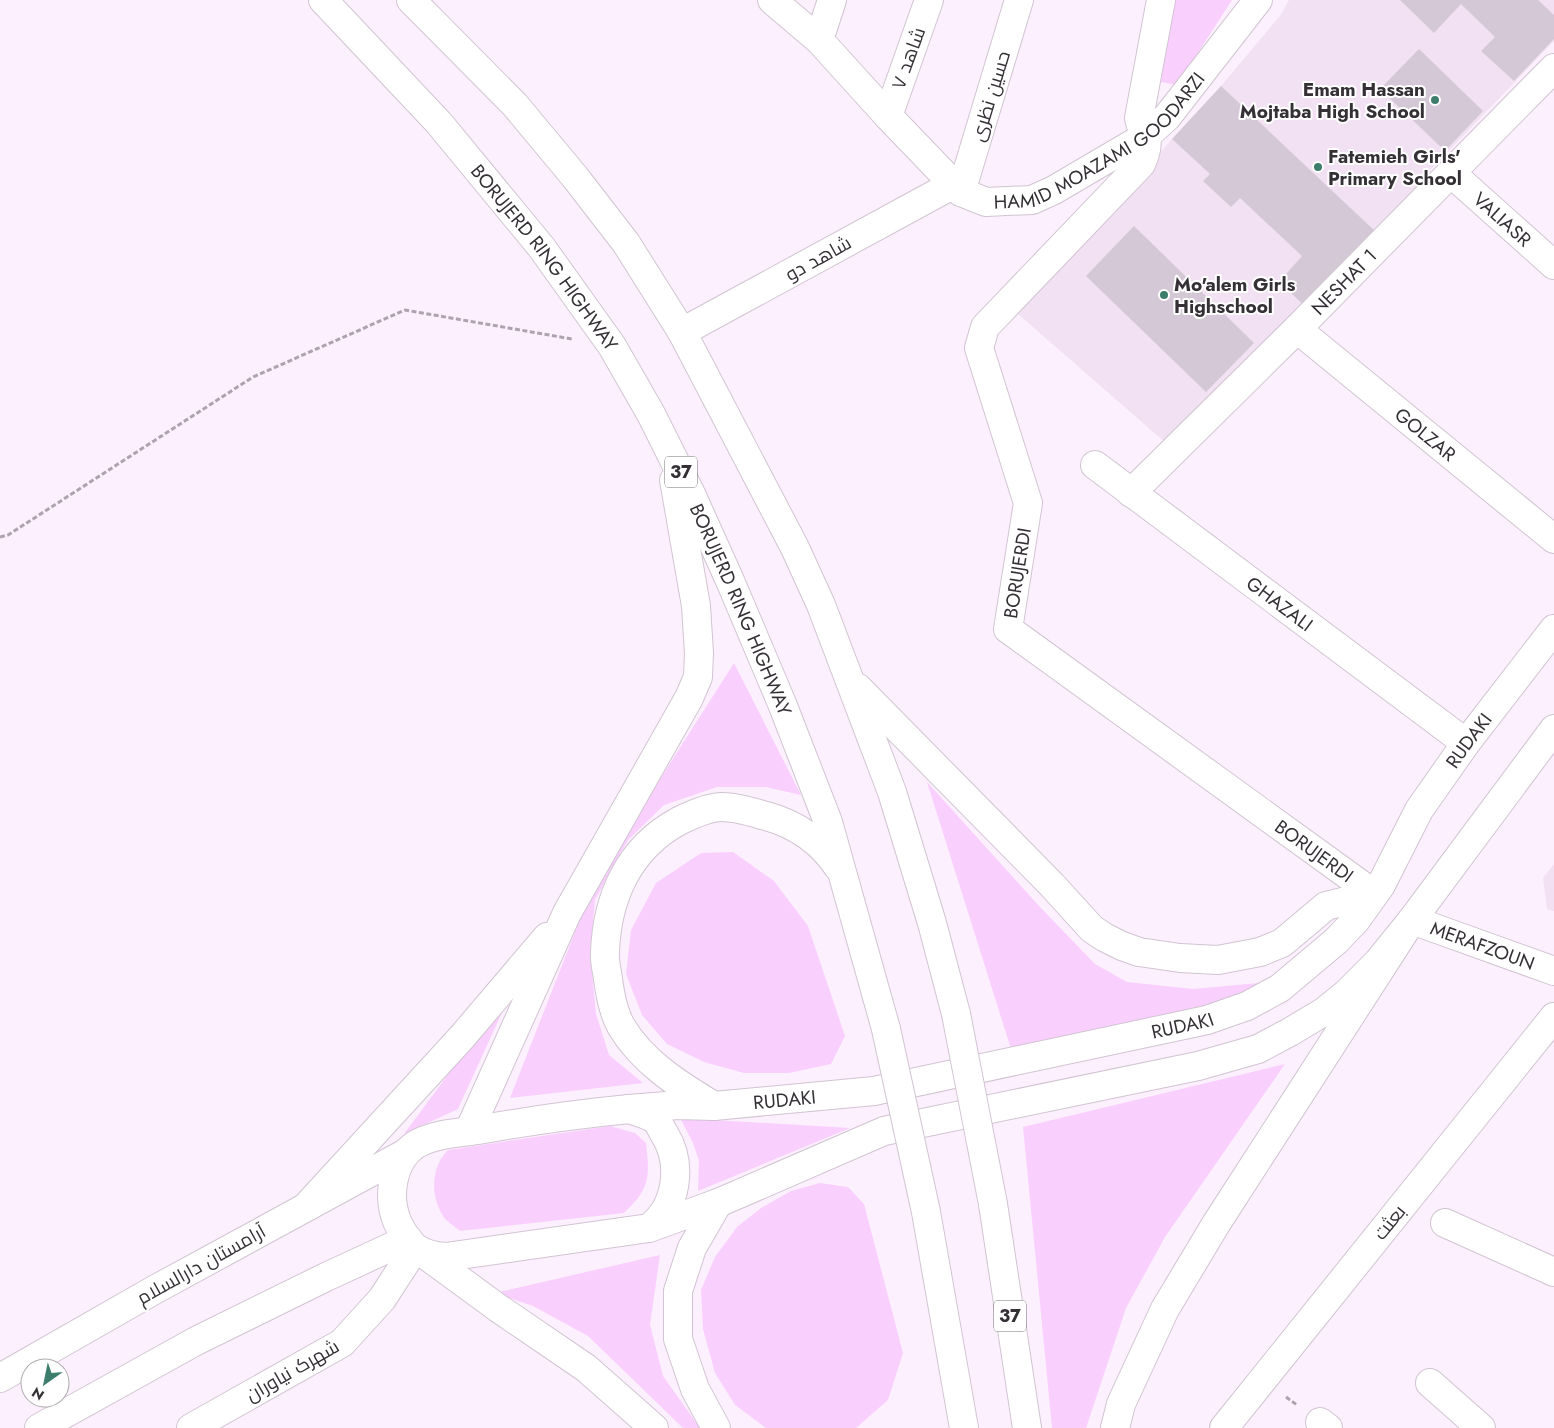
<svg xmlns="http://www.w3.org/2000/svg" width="1554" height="1428" font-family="Jost,Cairo,sans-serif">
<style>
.built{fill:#f2e0f3}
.green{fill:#f9cffd}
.building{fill:#d5c8d6}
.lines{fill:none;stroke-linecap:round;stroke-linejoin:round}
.minor-casing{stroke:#d1c4d2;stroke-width:30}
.tertiary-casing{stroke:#d1c4d2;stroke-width:30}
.secondary-casing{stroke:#d1c4d2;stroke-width:30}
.trunk-casing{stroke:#d1c4d2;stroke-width:30}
.path{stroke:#ada3ae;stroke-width:3;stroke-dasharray:5 2.5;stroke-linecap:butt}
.minor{stroke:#fff;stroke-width:28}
.tertiary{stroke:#fff;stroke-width:28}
.secondary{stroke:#fff;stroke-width:28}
.trunk{stroke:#fff;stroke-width:28}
.trunk-bridge-casing{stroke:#d1c4d2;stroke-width:30;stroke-linecap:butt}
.trunk-bridge{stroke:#fff;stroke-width:28}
.poi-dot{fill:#3d7d6c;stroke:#fff;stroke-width:2}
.labels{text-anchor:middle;stroke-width:4;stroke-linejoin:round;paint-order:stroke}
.shield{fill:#fff;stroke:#716e72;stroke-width:1}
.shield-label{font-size:18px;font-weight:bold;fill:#343035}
.street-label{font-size:19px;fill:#343035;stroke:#fff}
.poi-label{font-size:19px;font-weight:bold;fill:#343035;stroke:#fff;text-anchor:start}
</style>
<rect width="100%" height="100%" fill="#fdf0fe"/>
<g class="built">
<polygon points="1289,0 1554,0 1554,41 1440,160 1442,163 1439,160 1376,232 1167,444 1018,314 1172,139 1221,86 1280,16"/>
<polygon points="1554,864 1554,911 1547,909 1543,878"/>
</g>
<g class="green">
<polygon points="1173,0 1232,0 1177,85 1161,82"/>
<polygon points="734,663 801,795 766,787 717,787 664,805 628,840 595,900 590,951 596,1014 609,1055 643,1083 510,1098 595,881"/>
<polygon points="927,782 1040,907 1095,964 1127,982 1193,989 1270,982 1216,1007 1011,1049"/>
<polygon points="733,852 774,881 808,926 845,1036 831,1064 789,1073 744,1073 704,1062 667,1044 642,1015 626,974 631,930 656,883 701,853"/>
<polygon points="515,984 458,1109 404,1134"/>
<polygon points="1285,1064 1165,1237 1126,1308 1086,1428 1052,1428 1023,1127"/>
<polygon points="680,1118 850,1128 698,1191 699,1161 693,1143"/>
<path d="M 610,1126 L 635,1133 L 646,1143 C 650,1177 650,1189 624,1213 L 460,1231 C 455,1227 449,1223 445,1219 C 430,1198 430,1168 448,1150 Z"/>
<polygon points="820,1183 848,1187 864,1204 903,1353 888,1400 856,1428 766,1428 735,1405 715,1373 703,1329 701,1290 715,1257 737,1227 761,1208 791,1191"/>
<polygon points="660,1255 650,1325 663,1376 700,1428 683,1428 588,1336 533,1306 495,1293"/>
</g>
<g class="building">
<polygon points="1400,0 1538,0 1554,15 1554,39 1514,81 1481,51 1495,37 1461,4 1434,33"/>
<polygon points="1419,49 1483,111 1445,151 1380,89"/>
<polygon points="1221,86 1376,232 1306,307 1279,282 1302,256 1240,198 1231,207 1203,181 1210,174 1172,139"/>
<polygon points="1134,226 1254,343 1206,392 1086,276"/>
</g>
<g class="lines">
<g class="minor-casing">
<g id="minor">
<path id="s1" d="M 1161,0 L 1139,118 C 1140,125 1142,128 1145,134 C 1149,143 1145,156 1141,164 L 985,327 L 979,348 L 1028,503 L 1008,629 L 1374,894"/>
<polyline points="819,40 832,0"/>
<polyline points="888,116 929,0"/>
<path id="s2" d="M 1451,173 L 1554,265"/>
<polyline points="961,192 1019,0"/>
<path id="s3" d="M 1297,329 L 1554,539"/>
<polyline points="682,332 954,184"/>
<path id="s4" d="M 1095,465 L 1466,743"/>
<path id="s5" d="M 1131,493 L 1297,329 L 1554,68"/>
<polyline points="1445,1223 1554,1272"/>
<polyline points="1430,1383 1481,1428"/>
<polyline points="1320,1422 1328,1428"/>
<polyline points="1224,1428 1554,1017"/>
</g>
</g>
<g class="tertiary-casing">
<g id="tertiary">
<path id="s6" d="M 772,0 L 819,40 L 888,116 L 961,192 L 986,202 L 1032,200 L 1054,190 L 1146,136 L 1167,117 L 1258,0"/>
<path id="s7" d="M 1412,920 L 1554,971"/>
<polyline points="0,1378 156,1289 404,1154"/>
<polyline points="39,1428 196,1341 326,1277 408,1239"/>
<polyline points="191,1428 342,1343 382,1299 415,1248"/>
</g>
</g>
<g class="secondary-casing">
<g id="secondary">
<path id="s8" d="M 629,1109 L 678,1105 L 714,1106 L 874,1091 L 1207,1020 L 1247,1006 L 1280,988 L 1336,941 L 1356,920 L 1381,885 L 1419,810 L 1466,743 L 1554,629"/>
<path d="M 629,1109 C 637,1112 650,1115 657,1121 C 660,1125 662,1131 665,1135 C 683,1165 677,1207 649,1228 L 446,1257 C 419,1255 408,1246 397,1221 C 387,1196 392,1161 415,1145 C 432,1134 458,1133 478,1130 C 528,1121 578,1114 629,1109 Z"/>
<polyline points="649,1228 718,1203 884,1131 1198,1066 1258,1049 1290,1032 1325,1011 1346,994 1378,962 1412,920 1554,729"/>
</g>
</g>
<g class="trunk-casing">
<g id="trunk">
<path id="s9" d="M 323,0 L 439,123 L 542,248 L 612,346 L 651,414 L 691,494 L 731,583 L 783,706 L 828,822 L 886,1029"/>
<polyline points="411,0 515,105 575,177 626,243 682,332 795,548 821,605 892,792 932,923 956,1014"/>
<polyline points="858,688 1052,885 1092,929 1104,937 1122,946 1139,952 1180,958 1218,960 1260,952 1282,943 1326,906 1374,894"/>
<path d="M 714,1106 C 679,1085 642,1062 621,1026 C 613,1012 610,994 608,979 C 607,970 604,961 605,952 C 607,897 629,848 679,821 C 691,815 708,807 722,807 C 737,807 752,812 766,816 C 796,824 822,842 838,867"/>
<polyline points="469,1131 567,913 689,698 698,677 699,653 696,606 674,480"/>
<polyline points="993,1204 1027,1428"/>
<polyline points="306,1207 462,1037 547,937"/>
<polyline points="926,1212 964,1428"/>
<polyline points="423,1253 498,1308 586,1368 654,1428"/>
<polyline points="716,1428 695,1389 678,1339 678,1291 692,1248 718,1203"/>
<polyline points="1115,1428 1121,1404 1165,1309 1216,1224 1412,920"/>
</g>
</g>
<g class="path">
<polyline points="0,537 8,535 253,377 405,310 572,339"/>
<polyline points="1286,1397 1297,1405"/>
</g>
<use href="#minor" class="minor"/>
<use href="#tertiary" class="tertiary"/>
<use href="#secondary" class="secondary"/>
<use href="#trunk" class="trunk"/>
<g class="trunk-bridge-casing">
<g id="trunk-bridge">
<polyline points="956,1014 993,1204"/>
<polyline points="886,1029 926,1212"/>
</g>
</g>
<use href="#trunk-bridge" class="trunk-bridge"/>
</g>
<g class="poi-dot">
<circle cx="1435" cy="100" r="5"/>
<circle cx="1318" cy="167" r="5"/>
<circle cx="1164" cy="295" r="5"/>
</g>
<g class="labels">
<g class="shield">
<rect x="665" y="456.5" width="32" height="31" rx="4"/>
<rect x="994" y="1300.5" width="32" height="31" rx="4"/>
</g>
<g class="shield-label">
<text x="681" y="478">37</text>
<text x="1010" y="1322">37</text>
</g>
<g class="street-label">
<text transform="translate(908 58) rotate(-70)" y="7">شاهد ۷</text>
<text transform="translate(990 96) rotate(-73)" y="7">حسین نظری</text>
<text dy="7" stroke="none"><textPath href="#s6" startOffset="430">HAMID MOAZAMI GOODARZI</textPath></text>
<text dy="7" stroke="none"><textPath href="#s2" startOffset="69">VALIASR</textPath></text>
<text dy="7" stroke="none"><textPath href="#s9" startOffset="340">BORUJERD RING HIGHWAY</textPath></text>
<text transform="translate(818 258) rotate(-29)" y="7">شاهد دو</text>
<text dy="7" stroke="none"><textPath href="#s5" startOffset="300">NESHAT 1</textPath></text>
<text dy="7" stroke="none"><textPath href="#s3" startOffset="166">GOLZAR</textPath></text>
<text transform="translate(1017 573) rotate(-81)" y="7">BORUJERDI</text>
<text dy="7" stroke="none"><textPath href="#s4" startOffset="231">GHAZALI</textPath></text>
<text dy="7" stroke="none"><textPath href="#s9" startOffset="745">BORUJERD RING HIGHWAY</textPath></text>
<text dy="7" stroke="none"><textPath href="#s8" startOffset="981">RUDAKI</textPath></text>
<text dy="7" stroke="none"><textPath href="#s1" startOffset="1084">BORUJERDI</textPath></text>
<text dy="7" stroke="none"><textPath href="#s7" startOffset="75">MERAFZOUN</textPath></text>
<text dy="7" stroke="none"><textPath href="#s8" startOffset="561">RUDAKI</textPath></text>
<text dy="7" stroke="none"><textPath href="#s8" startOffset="156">RUDAKI</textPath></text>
<text transform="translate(1389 1222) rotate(-51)" y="7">بعثت</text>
<text transform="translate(201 1264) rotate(-29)" y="7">آرامستان دارالسلام</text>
<text transform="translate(292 1370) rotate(-30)" y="7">شهرک نیاوران</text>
</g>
<g class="poi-label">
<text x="1425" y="96" text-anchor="end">Emam Hassan<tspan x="1425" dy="22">Mojtaba High School</tspan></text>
<text x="1328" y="163">Fatemieh Girls'<tspan x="1328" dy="22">Primary School</tspan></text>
<text x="1174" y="291">Mo'alem Girls<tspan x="1174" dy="22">Highschool</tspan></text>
</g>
</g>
<g transform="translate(45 1383) rotate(213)"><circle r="24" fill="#ffffff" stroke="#aeacae"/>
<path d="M0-4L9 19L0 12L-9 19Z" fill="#3d7d6c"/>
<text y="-8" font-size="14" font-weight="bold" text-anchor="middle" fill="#343035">N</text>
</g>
</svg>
